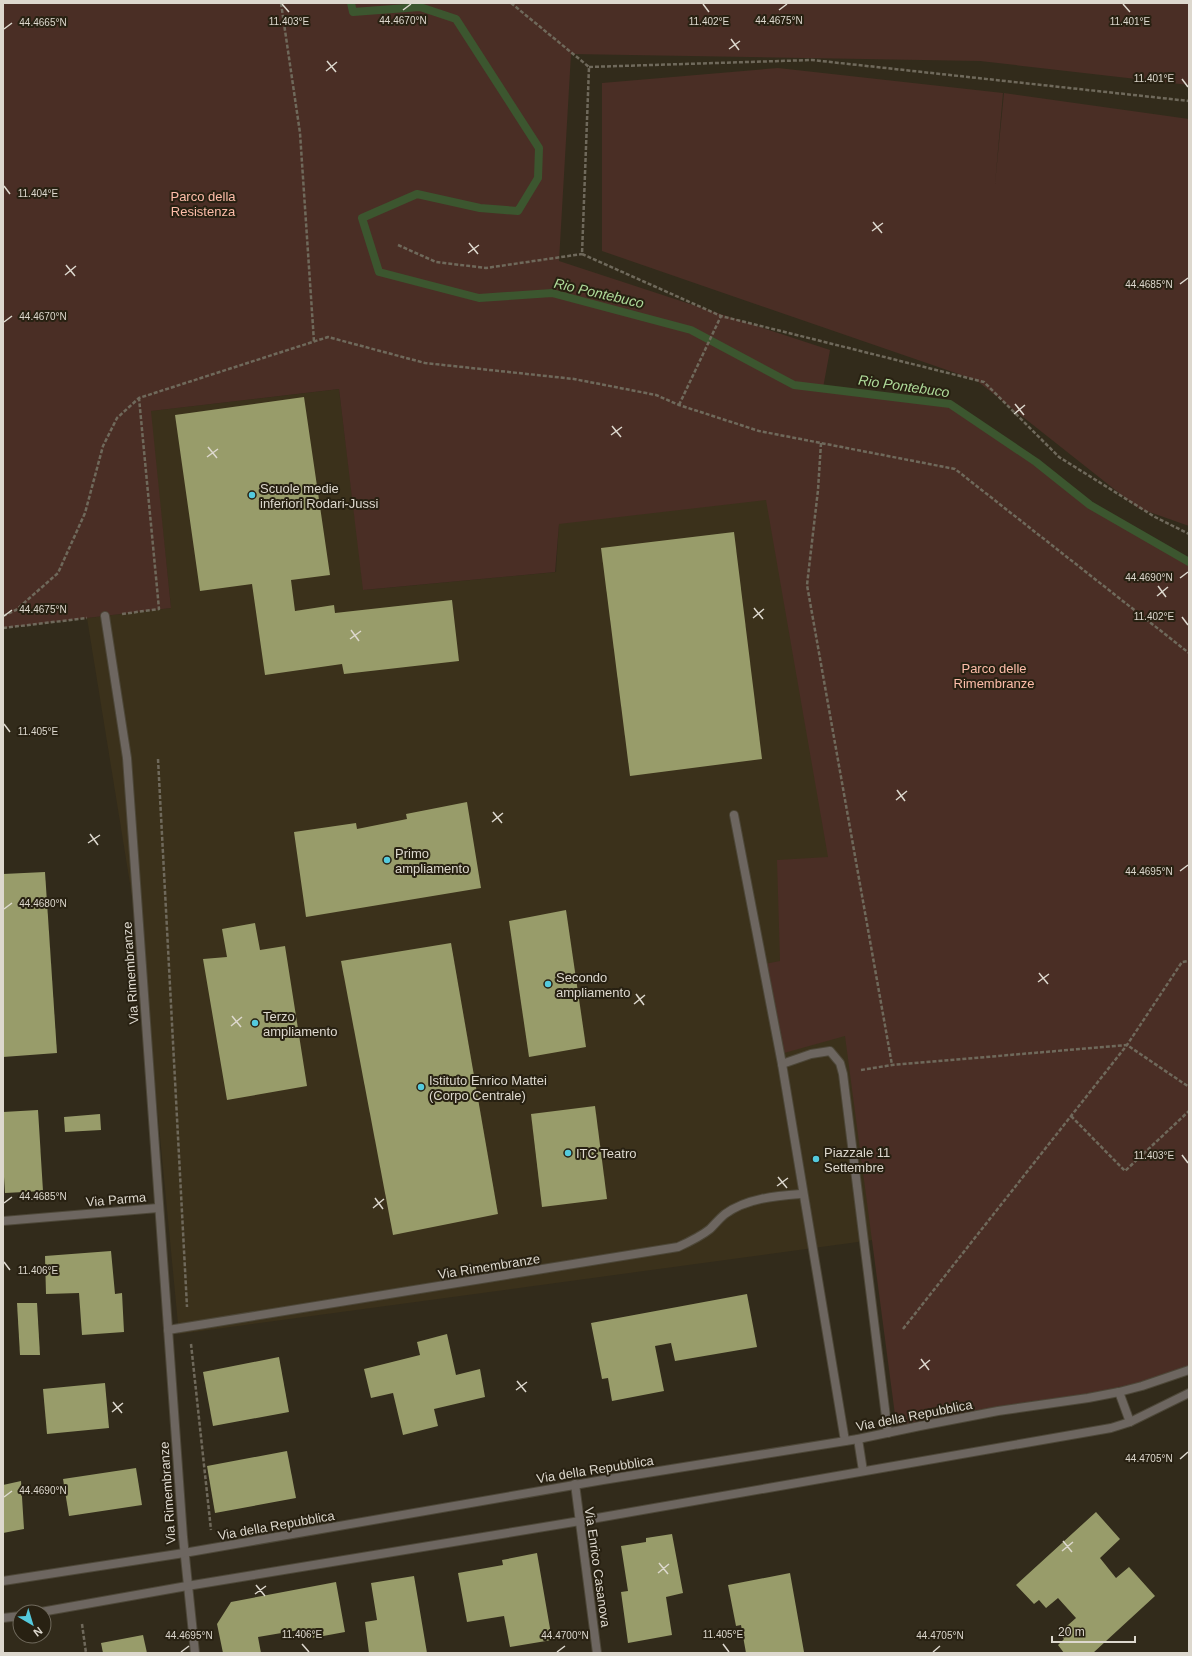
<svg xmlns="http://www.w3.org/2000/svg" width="1192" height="1656" font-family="Helvetica,sans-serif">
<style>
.built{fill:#3b311b}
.green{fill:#4a2e25}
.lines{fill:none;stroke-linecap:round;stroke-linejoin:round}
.stream{stroke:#3c562f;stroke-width:8}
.building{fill:#989c6a}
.service-casing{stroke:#4d4738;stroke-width:10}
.minor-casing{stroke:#4d4738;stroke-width:10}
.path{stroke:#6f695b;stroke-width:2.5;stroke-dasharray:4 2;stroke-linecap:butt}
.service{stroke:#6d6660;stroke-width:8}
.minor{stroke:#6d6660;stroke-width:8}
.ticks{fill:none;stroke:#ddd8ce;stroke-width:1.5}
.poi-dot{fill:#54cadd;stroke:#282112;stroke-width:1.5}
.labels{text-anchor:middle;stroke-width:4;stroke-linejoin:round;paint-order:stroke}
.park-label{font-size:13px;fill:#fdbda9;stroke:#282112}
.poi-label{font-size:13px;fill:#ddd8ce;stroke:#282112;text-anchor:start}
.street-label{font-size:13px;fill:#ddd8ce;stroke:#282112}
.water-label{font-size:14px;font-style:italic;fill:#aeda99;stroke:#282112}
.ticks-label{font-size:10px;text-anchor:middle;fill:#ddd8ce;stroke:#282112;stroke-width:4;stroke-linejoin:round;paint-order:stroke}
</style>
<rect width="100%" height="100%" fill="#322b1b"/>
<polygon class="built" points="339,389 364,590 556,572 559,521 805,484 902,1236 179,1334 144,970 87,618 171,608 150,411"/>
<g class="green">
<polygon points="3,3 1189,3 1189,85 980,61 571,54 559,261 830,350 823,388 950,404 1036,462 1090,505 1189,562 1189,1370 1142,1386 897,1430 845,1036 777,1055 759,965 780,961 777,860 828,857 766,500 559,524 555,572 363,590 339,389 151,411 171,608 3,628"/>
<polygon points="778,68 1003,93 995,184 1004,93 1189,119 1189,526 1138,508 976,380 602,251 602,83"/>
</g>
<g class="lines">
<polyline class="stream" points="351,3 353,12 420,7 456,19 539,148 538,178 518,211 480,208 417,194 362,218 379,272 479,298 552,293 691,330 794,385 950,404 1036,462 1090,505 1189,562"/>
</g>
<g class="building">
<polygon points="304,397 330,575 291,580 295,611 334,605 335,613 452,600 459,661 344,674 342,664 265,675 252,584 200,591 175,415"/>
<polygon points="734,532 762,759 630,776 601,548"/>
<polygon points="467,802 481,888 306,917 294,832 356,823 357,829 407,819 406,814"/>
<polygon points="45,872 57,1053 3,1057 3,874"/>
<polygon points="566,910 586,1047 529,1057 509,921"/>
<polygon points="255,923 260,950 285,946 307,1086 227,1100 203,959 227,957 222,929"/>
<polygon points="451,943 498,1214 393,1235 341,961"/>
<polygon points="595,1106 607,1199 542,1207 531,1114"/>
<polygon points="38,1110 43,1191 5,1193 3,1160 3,1112"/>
<polygon points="100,1114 101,1130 65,1132 64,1117"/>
<polygon points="111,1251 115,1294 122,1293 124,1332 82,1335 79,1293 46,1294 45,1256"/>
<polygon points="747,1294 757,1347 675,1361 671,1343 655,1346 664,1391 612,1401 608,1378 602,1379 591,1323"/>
<polygon points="17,1303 37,1303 40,1355 20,1355"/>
<polygon points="447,1334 456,1375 480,1369 485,1397 434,1409 438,1426 403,1435 393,1393 371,1398 364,1369 420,1355 417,1342"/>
<polygon points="279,1357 289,1412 213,1426 203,1372"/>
<polygon points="105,1383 109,1428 47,1434 43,1389"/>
<polygon points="287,1451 296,1498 215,1513 207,1466"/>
<polygon points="136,1468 142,1505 69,1516 63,1479"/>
<polygon points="21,1481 24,1529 3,1533 3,1485"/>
<polygon points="1096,1512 1120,1539 1100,1558 1116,1578 1129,1567 1155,1596 1093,1653 1064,1653 1058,1645 1064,1639 1059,1633 1076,1618 1058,1598 1046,1608 1039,1600 1034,1604 1016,1585"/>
<polygon points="672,1534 683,1593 666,1597 672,1635 628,1643 621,1592 628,1591 621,1546 646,1542 646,1538"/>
<polygon points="537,1553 552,1640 510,1647 504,1616 467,1622 458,1573 503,1565 502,1560"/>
<polygon points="790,1573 804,1652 746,1653 741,1625 736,1626 728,1585"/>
<polygon points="414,1576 427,1653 369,1653 365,1622 377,1620 371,1583"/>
<polygon points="336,1582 345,1632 307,1639 305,1629 258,1637 261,1653 223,1653 217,1624 231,1602"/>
<polygon points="143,1635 147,1653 103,1653 101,1643"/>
</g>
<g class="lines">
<g class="service-casing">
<polyline id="service" points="734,815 782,1064"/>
</g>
<g class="minor-casing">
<g id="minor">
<polyline points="105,616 127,758 183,1537 195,1653"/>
<polyline points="3,1221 158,1208"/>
<path d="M 168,1330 L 678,1247 C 689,1242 700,1237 710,1229 C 715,1224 720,1218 725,1214 C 747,1198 776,1196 802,1194"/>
<polyline points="1119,1392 1130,1422"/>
<polyline points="858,1439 863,1471"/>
<polyline points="845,1441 782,1064 811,1054 830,1051 840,1063 843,1074 888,1433"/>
<polyline points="575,1484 597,1653"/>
<polyline points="3,1581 184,1553 603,1480 858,1439 920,1426 998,1411 1088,1398 1119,1392 1142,1386 1189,1370"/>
<polyline points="41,1612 187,1586 580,1521 1111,1428 1130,1422 1189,1393"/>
<polyline points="3,1618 20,1616"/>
</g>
</g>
<g class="path">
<polyline points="281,3 300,133 314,342"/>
<polyline points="511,3 589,67 582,254 721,316 984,382 1059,457 1155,517 1189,534"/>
<polyline points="589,67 812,60 1189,101"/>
<polyline points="398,245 436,262 486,268 582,254"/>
<polyline points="679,405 721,316"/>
<polyline points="821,443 818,490 807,585 892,1065"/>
<polyline points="122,614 159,609 139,398"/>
<polyline points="3,616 16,610 58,573 85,513 103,446 117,418 139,398 328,337 425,363 574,379 656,395 679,405 759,431 955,469 1189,653"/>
<polyline points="3,628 87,618"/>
<polyline points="158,759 187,1307"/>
<polyline points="861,1070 892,1065 1127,1045 1189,1087"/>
<polyline points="1071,1116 1125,1171 1189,1111"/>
<polyline points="903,1329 1127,1045 1182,962 1189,961"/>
<polyline points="191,1344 211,1530"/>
<polyline points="82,1624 86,1653"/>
</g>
<use href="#service" class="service"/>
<use href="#minor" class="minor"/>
</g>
<path class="ticks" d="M 282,4 L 289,12M 703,4 L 709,12M 1123,4 L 1130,12M 403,10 L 411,4M 779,10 L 787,4M 4,29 L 12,23M 731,39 L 739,50M 729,49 L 740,41M 327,61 L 336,72M 326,71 L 337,62M 1182,79 L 1188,87M 4,186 L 10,194M 873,222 L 882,233M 872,231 L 883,223M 469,243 L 478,254M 468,253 L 479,245M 66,265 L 75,276M 65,275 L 76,266M 1180,284 L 1188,278M 4,322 L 12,316M 1015,404 L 1024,415M 1014,414 L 1025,405M 612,426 L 621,437M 611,435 L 622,427M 208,447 L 217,458M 207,457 L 218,449M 1180,578 L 1188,572M 1158,586 L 1166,597M 1157,596 L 1168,587M 754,608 L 763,619M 4,616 L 12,610M 1182,617 L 1188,625M 753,618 L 764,609M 351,630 L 359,641M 350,639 L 361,631M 4,724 L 10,732M 897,790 L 905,801M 896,800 L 907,791M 493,812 L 502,823M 492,822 L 503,813M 90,834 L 98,845M 88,843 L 100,835M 1180,871 L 1188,865M 4,909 L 12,903M 1039,973 L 1048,984M 1038,982 L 1049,974M 636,994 L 644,1005M 634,1004 L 645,995M 232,1016 L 241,1027M 231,1026 L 242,1017M 1182,1155 L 1188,1163M 778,1177 L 787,1188M 777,1186 L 788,1178M 375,1198 L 383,1209M 4,1203 L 12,1197M 373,1208 L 384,1199M 4,1262 L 10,1270M 921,1359 L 929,1370M 919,1369 L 930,1360M 517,1381 L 526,1392M 516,1390 L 527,1382M 113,1402 L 122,1413M 112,1412 L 123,1403M 1180,1459 L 1188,1452M 4,1497 L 12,1491M 1063,1541 L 1072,1552M 1062,1551 L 1073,1542M 659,1563 L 668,1574M 658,1573 L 669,1564M 256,1585 L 265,1596M 255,1594 L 266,1586M 302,1644 L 309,1652M 723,1644 L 729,1652M 181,1652 L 189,1646M 557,1652 L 565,1646M 933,1652 L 940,1646"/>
<g class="poi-dot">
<circle cx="252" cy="495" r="4"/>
<circle cx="387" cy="860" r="4"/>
<circle cx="548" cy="984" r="4"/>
<circle cx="255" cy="1023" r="4"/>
<circle cx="421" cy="1087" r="4"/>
<circle cx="568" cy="1153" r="4"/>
<circle cx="816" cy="1159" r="4"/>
</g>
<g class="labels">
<g class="park-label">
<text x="203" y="201">Parco della<tspan x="203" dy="15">Resistenza</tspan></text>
<text x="994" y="673">Parco delle<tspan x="994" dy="15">Rimembranze</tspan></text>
</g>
<g class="poi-label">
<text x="260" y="493">Scuole medie<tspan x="260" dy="15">inferiori Rodari-Jussi</tspan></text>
<text x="395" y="858">Primo<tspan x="395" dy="15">ampliamento</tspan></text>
<text x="556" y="982">Secondo<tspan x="556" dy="15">ampliamento</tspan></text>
<text x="263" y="1021">Terzo<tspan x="263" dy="15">ampliamento</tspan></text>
<text x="429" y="1085">Istituto Enrico Mattei<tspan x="429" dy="15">(Corpo Centrale)</tspan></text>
<text x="824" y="1157">Piazzale 11<tspan x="824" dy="15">Settembre</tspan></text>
<text x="576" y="1158">ITC Teatro</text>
</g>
<g class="street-label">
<text transform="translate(130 973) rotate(-94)" y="5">Via Rimembranze</text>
<text transform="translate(116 1199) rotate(-5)" y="5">Via Parma</text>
<text transform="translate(489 1266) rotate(-9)" y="5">Via Rimembranze</text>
<text transform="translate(914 1415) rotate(-11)" y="5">Via della Repubblica</text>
<text transform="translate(595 1469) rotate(-9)" y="5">Via della Repubblica</text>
<text transform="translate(167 1493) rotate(-94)" y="5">Via Rimembranze</text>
<text transform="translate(276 1525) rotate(-10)" y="5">Via della Repubblica</text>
<text transform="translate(598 1567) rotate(82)" y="5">Via Enrico Casanova</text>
</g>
<g class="water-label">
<text transform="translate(599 293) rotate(13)" y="5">Rio Pontebuco</text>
<text transform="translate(904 386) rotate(8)" y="5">Rio Pontebuco</text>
</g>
</g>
<g class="ticks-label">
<text x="403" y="24">44.4670°N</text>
<text x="779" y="24">44.4675°N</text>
<text x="1130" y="25">11.401°E</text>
<text x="289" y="25">11.403°E</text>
<text x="709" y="25">11.402°E</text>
<text x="43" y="26">44.4665°N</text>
<text x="1154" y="82">11.401°E</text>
<text x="38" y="197">11.404°E</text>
<text x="1149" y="288">44.4685°N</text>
<text x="43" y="320">44.4670°N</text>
<text x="1149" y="581">44.4690°N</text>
<text x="43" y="613">44.4675°N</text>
<text x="1154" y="620">11.402°E</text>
<text x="38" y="735">11.405°E</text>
<text x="1149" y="875">44.4695°N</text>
<text x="43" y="907">44.4680°N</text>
<text x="1154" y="1159">11.403°E</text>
<text x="43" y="1200">44.4685°N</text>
<text x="38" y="1274">11.406°E</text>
<text x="1149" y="1462">44.4705°N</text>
<text x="43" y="1494">44.4690°N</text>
<text x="302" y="1638">11.406°E</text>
<text x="723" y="1638">11.405°E</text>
<text x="189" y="1639">44.4695°N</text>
<text x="565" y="1639">44.4700°N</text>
<text x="940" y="1639">44.4705°N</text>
</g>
<rect width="1192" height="1656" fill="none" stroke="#ddd8ce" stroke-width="8"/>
<g transform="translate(32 1624) rotate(142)"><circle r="19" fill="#282112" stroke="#706a5d"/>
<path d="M0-3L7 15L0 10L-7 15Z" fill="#54cadd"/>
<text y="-6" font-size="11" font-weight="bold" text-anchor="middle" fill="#ddd8ce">N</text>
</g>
<path d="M1052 1636v6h83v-6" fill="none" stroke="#ddd8ce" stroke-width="2"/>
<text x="1058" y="1636" font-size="12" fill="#ddd8ce" stroke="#282112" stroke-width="3" paint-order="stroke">20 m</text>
</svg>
